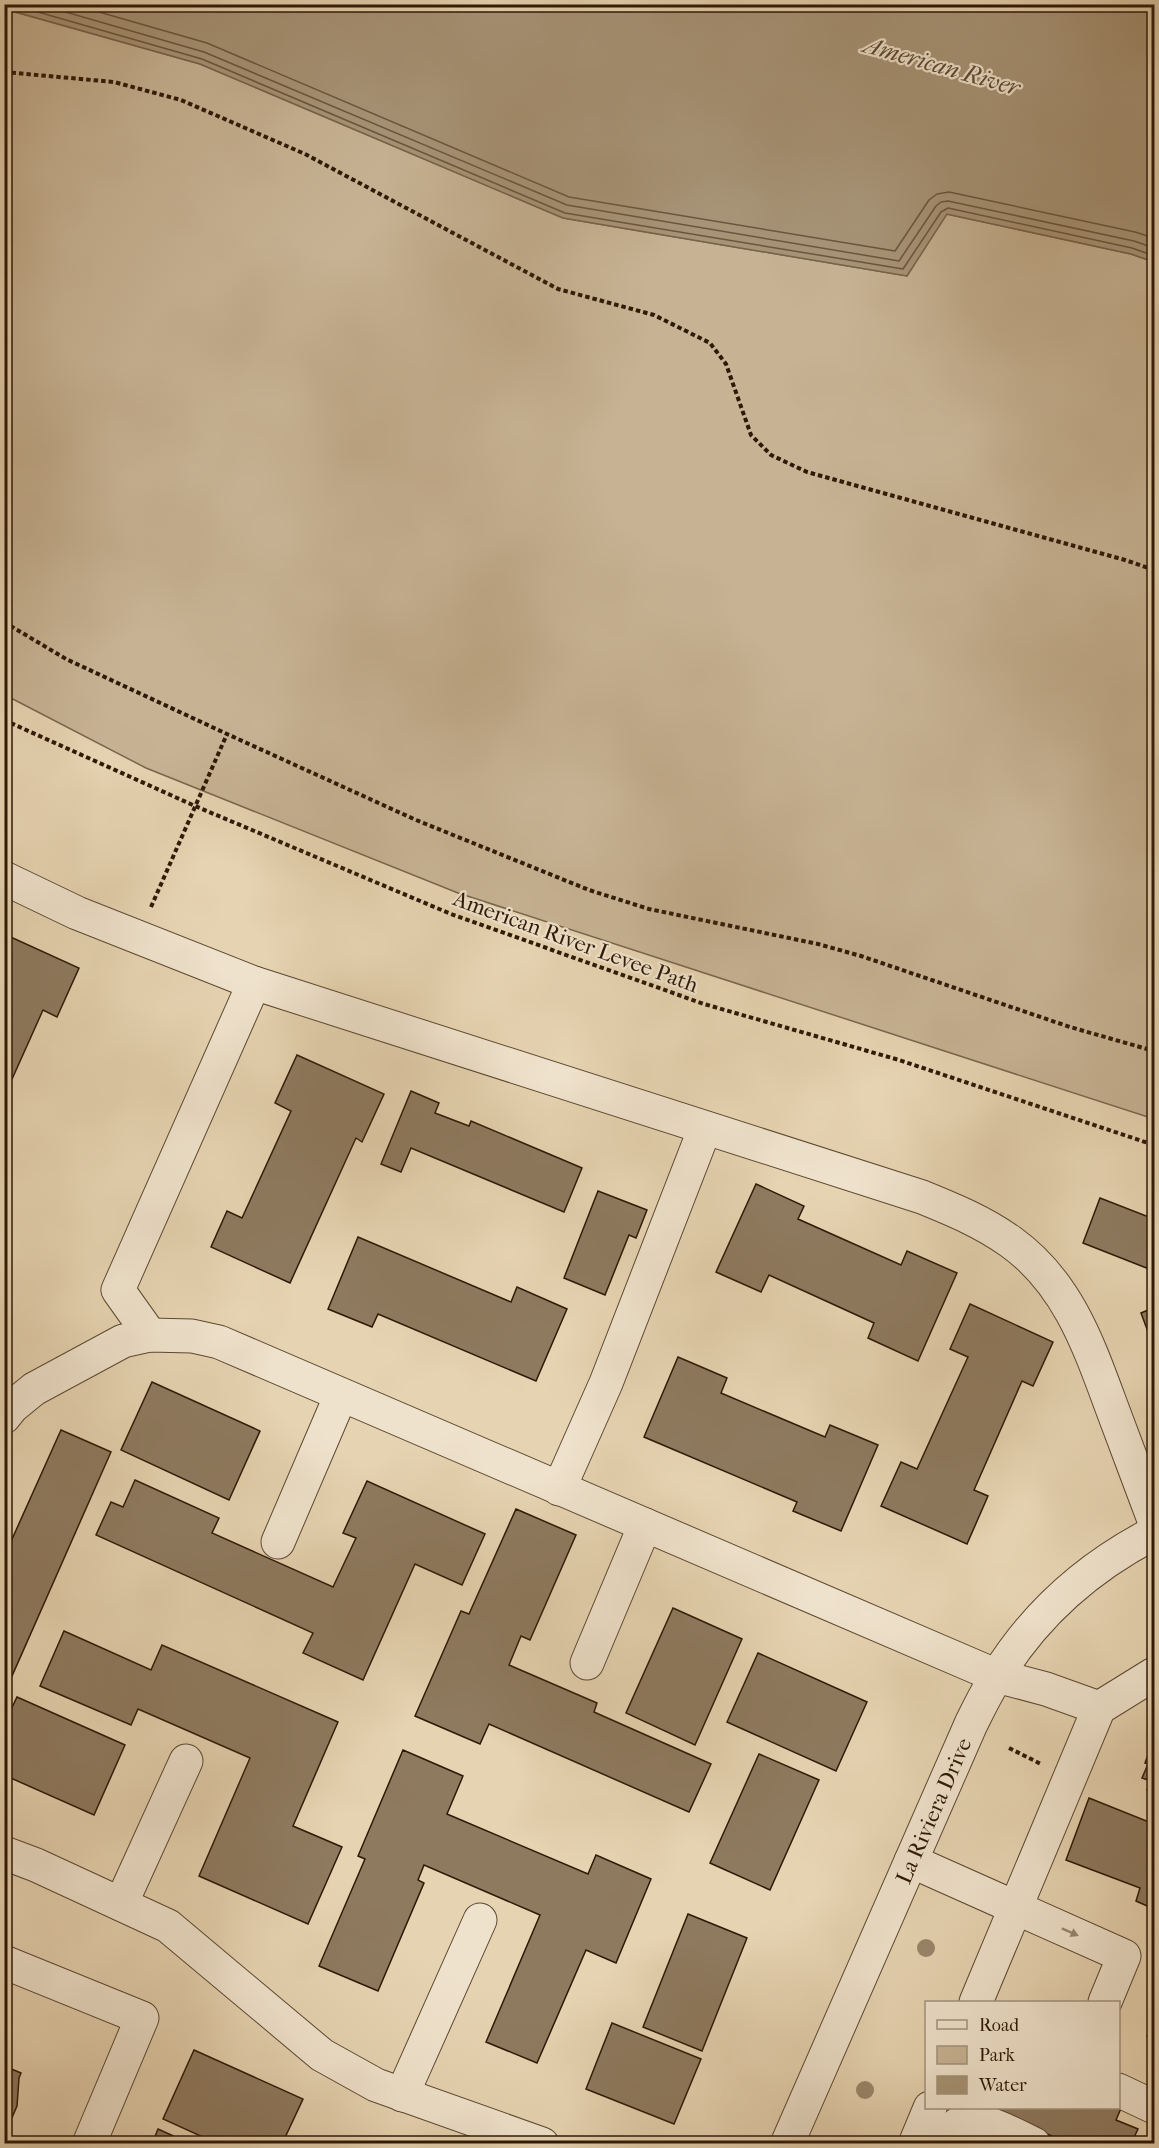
<svg xmlns="http://www.w3.org/2000/svg" width="1159" height="2148" font-family="'IM FELL French Canon',serif">
<style>
.green{fill:#c7b394;stroke:#7a664d;stroke-width:1.5}
.water{fill:#a79477;stroke:#77634a;stroke-width:1.5}
.lines{fill:none;stroke-linecap:round;stroke-linejoin:round}
.shore{stroke:#6a563e;stroke-width:1.5}
.building{fill:#8e7a5f;stroke:#2e1906;stroke-width:1.5}
.minor-casing{stroke:#5c4831;stroke-width:35}
.path{stroke:#2e1906;stroke-width:4;stroke-dasharray:4.5 3;stroke-linecap:butt}
.minor{stroke:#efe2cc;stroke-width:33}
.tree{fill:#9a866b}
.oneway{fill:#988873}
.labels{text-anchor:middle;stroke-width:4.5;stroke-linejoin:round;paint-order:stroke}
.street-label{font-size:22px;fill:#2e1906;stroke:#efe2cc}
.water-label{font-size:24px;font-style:italic;fill:#5e4a33;stroke:#efe2cc}
</style>
<rect width="100%" height="100%" fill="#e6d3b1"/>
<filter id="stains"><feTurbulence type="fractalNoise" baseFrequency=".00333" numOctaves="4"/><feColorMatrix values="0 0 0 0 .2 0 0 0 0 .09 0 0 0 0 .02 0 0 0 .5 -.17"/></filter>
<radialGradient id="worn" r=".72"><stop offset=".6" stop-color="#630" stop-opacity="0"/><stop offset="1" stop-color="#630" stop-opacity=".3"/></radialGradient>
<polygon class="green" points="4,9 200,64 563,218 907,276 946,214 1131,254 1154,262 1154,1119 458,893 146,768 5,695"/>
<polygon class="water" points="4,5 1154,5 1154,262 1131,254 947,214 907,276 563,218 200,64 5,9"/>
<g class="lines">
<g class="shore">
<polyline points="10,4 202,59 565,213 903,269 941,212 948,208 1132,248 1154,256"/>
<polyline points="38,4 204,52 567,205 899,261 936,206 941,202 948,201 1134,241 1154,248"/>
<polyline points="71,4 207,43 569,197 895,251 929,200 937,194 949,192 1135,232 1154,238"/>
</g>
</g>
<g class="building">
<polygon points="4,934 79,968 57,1017 43,1010 4,1097"/>
<polygon points="297,1055 384,1094 362,1142 356,1138 290,1283 211,1247 227,1211 242,1218 291,1111 275,1103"/>
<polygon points="411,1091 439,1103 435,1113 469,1126 471,1121 582,1168 564,1212 411,1148 401,1172 381,1164"/>
<polygon points="756,1184 804,1206 798,1219 901,1265 907,1251 957,1273 918,1361 868,1338 874,1323 769,1275 761,1292 716,1272"/>
<polygon points="598,1191 647,1210 636,1238 629,1235 605,1295 564,1278"/>
<polygon points="1100,1198 1154,1219 1154,1271 1083,1243"/>
<polygon points="358,1237 511,1302 517,1287 567,1309 536,1381 378,1314 372,1327 328,1309"/>
<polygon points="970,1304 1053,1342 1033,1386 1022,1381 974,1490 988,1496 967,1544 881,1506 901,1462 917,1469 968,1357 950,1349"/>
<polygon points="1148,1310 1154,1312 1154,1348 1141,1313"/>
<polygon points="678,1357 727,1378 721,1393 825,1437 830,1425 878,1445 841,1531 793,1511 797,1502 644,1437"/>
<polygon points="152,1382 260,1431 229,1500 121,1450"/>
<polygon points="61,1430 111,1452 8,1685 4,1684 4,1557"/>
<polygon points="135,1480 219,1518 212,1533 333,1587 356,1538 343,1533 367,1481 485,1534 462,1585 415,1564 363,1680 303,1653 313,1633 96,1535 111,1502 123,1507"/>
<polygon points="516,1509 576,1535 530,1640 521,1636 509,1665 597,1703 594,1712 711,1764 689,1812 489,1724 480,1744 415,1716 461,1611 469,1614"/>
<polygon points="673,1608 742,1639 695,1745 626,1713"/>
<polygon points="64,1631 151,1670 162,1645 338,1722 293,1826 342,1847 308,1924 199,1876 250,1758 138,1709 131,1725 40,1686"/>
<polygon points="758,1653 867,1702 836,1771 727,1722"/>
<polygon points="17,1697 125,1745 94,1815 4,1775 4,1724"/>
<polygon points="1154,1738 1154,1793 1147,1790 1151,1781 1142,1778 1148,1764 1145,1763"/>
<polygon points="403,1750 463,1776 447,1814 588,1874 596,1855 651,1879 616,1963 586,1950 537,2063 486,2042 540,1915 424,1865 418,1880 424,1883 378,1991 319,1966 365,1859 358,1856"/>
<polygon points="759,1754 819,1780 770,1890 710,1863"/>
<polygon points="1089,1798 1154,1824 1154,1909 1136,1901 1140,1888 1066,1860"/>
<polygon points="688,1914 747,1938 702,2051 643,2027"/>
<polygon points="1154,2017 1154,2039 1147,2036"/>
<polygon points="612,2023 701,2059 674,2124 586,2089"/>
<polygon points="194,2050 303,2099 282,2144 218,2144 163,2119"/>
<polygon points="4,2066 21,2073 19,2078 17,2106 4,2136"/>
<polygon points="1122,2106 1116,2120 1138,2129 1131,2144 1061,2144 1063,2141 999,2112 1001,2108"/>
<polygon points="158,2129 191,2144 152,2144"/>
</g>
<g class="lines">
<g class="minor-casing">
<g id="minor">
<path d="M 4,878 L 77,913 L 254,983 L 922,1197 C 954,1210 983,1222 1011,1242 C 1068,1283 1089,1346 1112,1408 C 1126,1445 1140,1483 1154,1520"/>
<polyline points="150,1335 118,1290 254,983"/>
<polyline points="4,1417 12,1407 34,1389 123,1341 150,1335 192,1336 219,1342 997,1676 1046,1689 1099,1708"/>
<polyline points="559,1489 606,1383 705,1128"/>
<polyline points="278,1542 341,1395"/>
<polyline points="587,1663 645,1525"/>
<polyline points="4,1853 36,1865 168,1926 322,2055 376,2085 542,2144"/>
<polyline points="911,1861 1124,1956 1105,2002"/>
<polyline points="121,1904 186,1761"/>
<polyline points="4,1962 142,2018 89,2144"/>
<polyline points="976,2002 1099,1708 1154,1674"/>
<polyline points="1118,2090 1154,2107"/>
<polyline points="402,2095 480,1920"/>
<path id="s1" d="M 787,2144 L 971,1724 C 979,1708 987,1691 997,1676 C 1035,1614 1090,1566 1154,1533"/>
<polyline points="915,2144 930,2108"/>
<path d="M 945,2144 C 948,2136 951,2129 958,2124 C 975,2111 1016,2136 1034,2144"/>
</g>
</g>
<g class="path">
<polyline points="4,72 114,82 181,100 305,154 558,289 654,315 710,343 726,364 751,435 771,455 807,472 1125,560 1154,570"/>
<polyline points="4,622 66,659 227,734 416,820 589,890 649,909 818,944 861,956 1070,1027 1154,1051"/>
<polyline points="4,720 195,806 451,914 704,1004 899,1060 1154,1145"/>
<polyline points="151,907 227,734"/>
<polyline points="1009,1748 1041,1764"/>
</g>
<use href="#minor" class="minor"/>
</g>
<g class="tree">
<circle cx="926" cy="1948" r="9"/>
<circle cx="865" cy="2090" r="9"/>
</g>
<defs><path id="oneway-solid" d="M-6-.8H1V-3.2L6.5 0L1 3.2V.8H-6Z" transform="scale(1.5)"/></defs>
<use class="oneway" href="#oneway-solid" transform="translate(1070 1932) rotate(24)"/>
<g class="labels">
<g class="street-label">
<text transform="translate(576 941) rotate(20)" y="8">American River Levee Path</text>
<text dy="8" stroke="none"><textPath href="#s1" startOffset="364">La Riviera Drive</textPath></text>
</g>
<g class="water-label">
<text transform="translate(942 66) rotate(16)" y="8">American River</text>
</g>
</g>
<rect width="1159" height="2148" fill="none" stroke="#e6d3b1" stroke-width="24"/>
<rect x="6" y="6" width="1147" height="2136" fill="none" stroke="#2e1906" stroke-width="3"/>
<rect x="12" y="12" width="1135" height="2124" fill="none" stroke="#2e1906" stroke-width="1.5"/>
<rect x="925" y="2001" width="195" height="108" fill="#efe2cc" stroke="#a2927d" stroke-width="1.5"/>
<rect x="937" y="2020" width="30" height="9" fill="#efe2cc" stroke="#a2927d" stroke-width="1.5"/>
<text x="979" y="2031" font-size="18" fill="#2e1906">Road</text>
<rect x="937" y="2046" width="30" height="18" fill="#c7b394" stroke="#a2927d" stroke-width="1.5"/>
<text x="979" y="2061" font-size="18" fill="#2e1906">Park</text>
<rect x="937" y="2076" width="30" height="18" fill="#a79477" stroke="#a2927d" stroke-width="1.5"/>
<text x="979" y="2091" font-size="18" fill="#2e1906">Water</text>
<rect width="100%" height="100%" filter="url(#stains)"/>
<rect width="100%" height="100%" fill="url(#worn)"/>
</svg>
